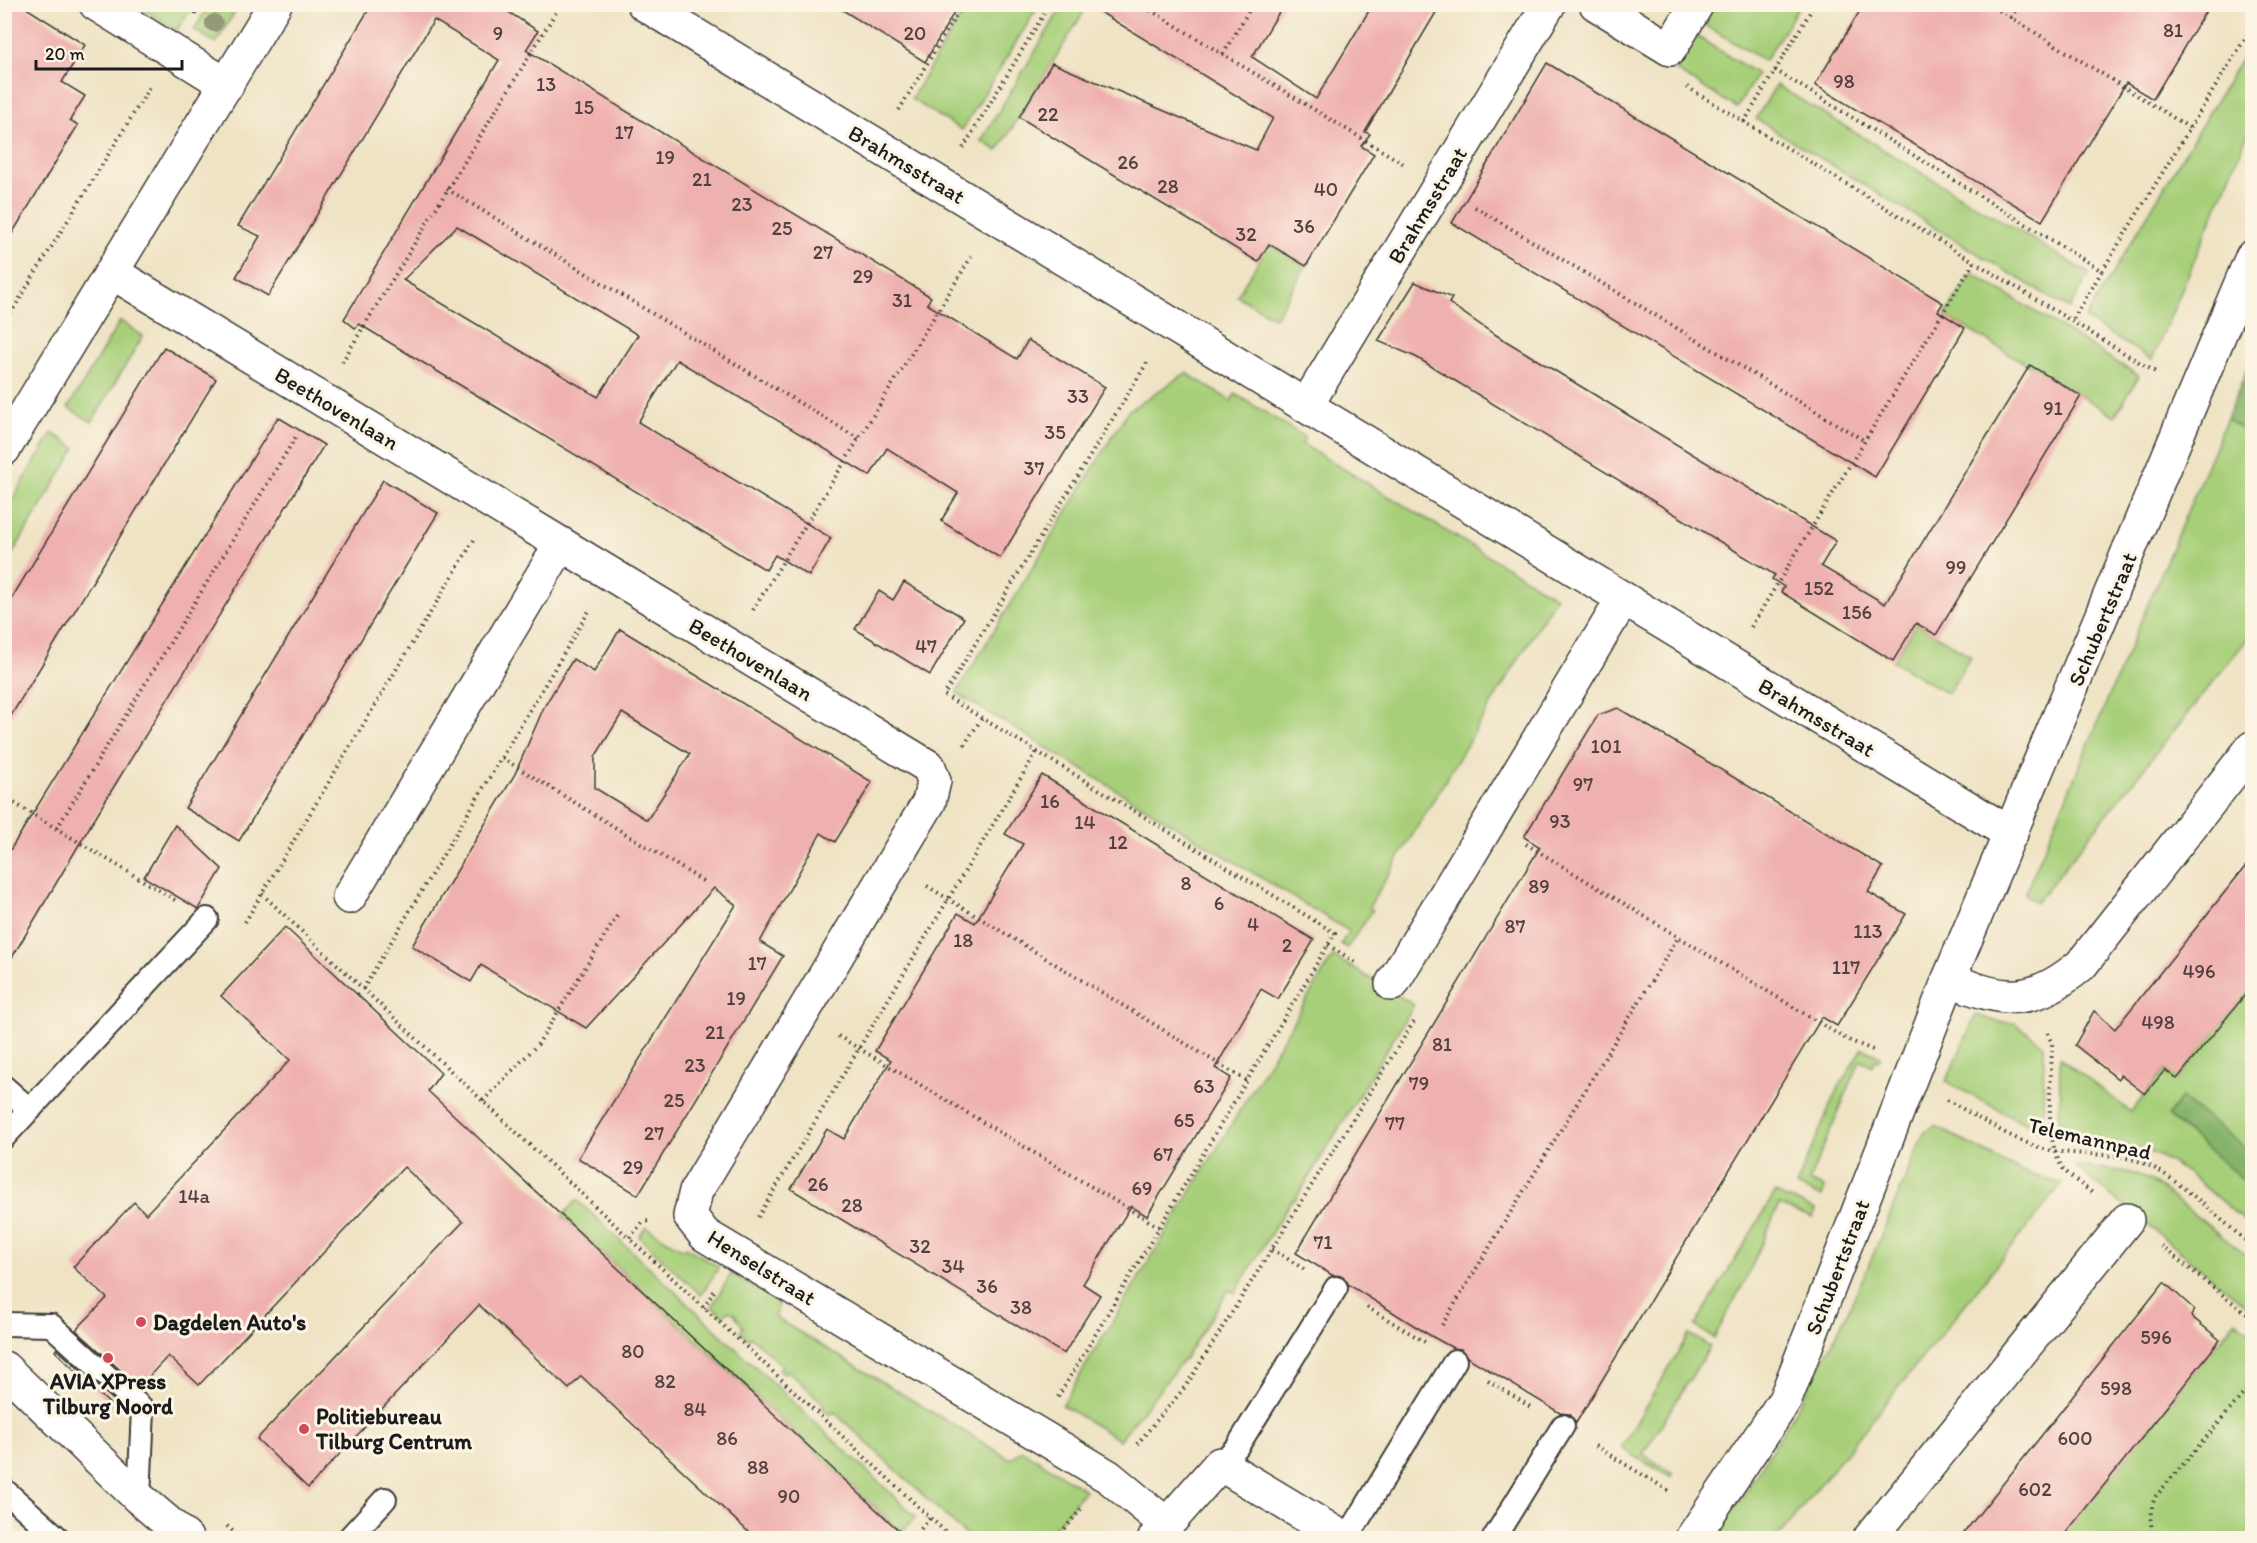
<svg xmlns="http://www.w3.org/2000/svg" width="2257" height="1543" font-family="Itim,sans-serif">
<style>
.green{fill:#a7cf79;stroke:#62764a;stroke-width:1.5}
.forest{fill:#85b269;stroke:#506742;stroke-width:1.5}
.building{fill:#efb1af;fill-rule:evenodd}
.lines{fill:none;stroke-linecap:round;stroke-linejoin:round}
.service-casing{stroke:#3c3a35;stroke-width:26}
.minor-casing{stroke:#3c3a35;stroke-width:36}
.path{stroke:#3c3a35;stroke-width:4;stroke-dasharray:1.5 4.5;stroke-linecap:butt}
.service{stroke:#fff;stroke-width:22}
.minor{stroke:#fff;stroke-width:33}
.tree{fill:#96987a}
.poi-dot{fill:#d1495b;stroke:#fcf5e5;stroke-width:2}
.labels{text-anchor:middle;stroke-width:6;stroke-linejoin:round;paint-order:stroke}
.number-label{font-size:20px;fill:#514141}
.street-label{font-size:22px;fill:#1c1c1c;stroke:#fcf5e5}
.poi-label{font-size:22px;font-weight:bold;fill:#1c1c1c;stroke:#fcf5e5;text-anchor:start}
</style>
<rect width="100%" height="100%" fill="#fcf5e5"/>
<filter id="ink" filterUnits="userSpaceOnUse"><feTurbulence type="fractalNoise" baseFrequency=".0167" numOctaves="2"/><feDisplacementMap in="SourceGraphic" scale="12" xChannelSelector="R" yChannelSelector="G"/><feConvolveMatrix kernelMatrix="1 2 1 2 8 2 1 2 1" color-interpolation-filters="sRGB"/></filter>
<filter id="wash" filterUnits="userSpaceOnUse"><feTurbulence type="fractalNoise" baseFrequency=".008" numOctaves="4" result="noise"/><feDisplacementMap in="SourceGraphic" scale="24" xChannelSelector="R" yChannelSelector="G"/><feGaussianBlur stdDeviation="1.35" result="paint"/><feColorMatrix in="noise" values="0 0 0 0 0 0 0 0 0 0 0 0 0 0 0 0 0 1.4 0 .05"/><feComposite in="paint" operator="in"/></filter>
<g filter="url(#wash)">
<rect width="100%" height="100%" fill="#efe3c4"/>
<g class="green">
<polygon points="136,5 193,5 177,30"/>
<polygon points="209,5 239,5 216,43 194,30"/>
<polygon points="967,5 1039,5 962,130 911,99"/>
<polygon points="1063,5 1088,5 998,151 981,141"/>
<polygon points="1715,5 1800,5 1765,61 1703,24"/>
<polygon points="1696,36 1757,74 1737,108 1676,71"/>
<polygon points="2252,41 2252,124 2152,360 2085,319"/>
<polygon points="1776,85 2090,274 2069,309 1756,119"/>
<polygon points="1269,244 1306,266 1275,318 1237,296"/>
<polygon points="1972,273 2139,376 2115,416 1945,316"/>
<polygon points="120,321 143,336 92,422 68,408"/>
<polygon points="1186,373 1231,401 1235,394 1305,437 1302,444 1556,597 1369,907 1373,910 1347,948 1341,944 1349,931 956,693 1128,411"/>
<polygon points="2227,418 2252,438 2252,633 2036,903 2025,894"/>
<polygon points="52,433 76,448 5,566 5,512"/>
<polygon points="1916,623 1971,656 1948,694 1893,661"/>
<polygon points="1333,956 1414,1005 1295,1200 1292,1199 1235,1293 1229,1290 1185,1358 1119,1440 1062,1405"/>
<path d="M 2252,985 L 2252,1153 L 2181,1098 L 2168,1116 L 2252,1187 L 2252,1228 C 2217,1199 2179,1157 2133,1147 C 2109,1141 2083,1145 2059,1138 L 2060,1058 L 2131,1112 L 2165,1070 L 2177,1079 Z"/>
<polygon points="1976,1015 1998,1022 2015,1023 2044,1045 2043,1133 1946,1082"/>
<polygon points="1862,1048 1881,1057 1879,1061 1875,1060 1873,1066 1860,1061 1809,1181 1825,1188 1822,1197 1796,1186 1835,1094"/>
<path d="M 1935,1126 L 2022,1172 L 2062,1184 L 1777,1538 L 1713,1538 C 1753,1482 1789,1424 1822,1363 C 1861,1289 1892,1210 1924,1133 Z"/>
<polygon points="2075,1166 2129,1172 2151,1181 2246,1255 2252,1262 2252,1310"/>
<polygon points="1775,1193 1816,1210 1813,1218 1779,1205 1746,1279 1714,1338 1695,1326"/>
<polygon points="577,1200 916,1517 901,1532 562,1216"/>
<polygon points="646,1227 684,1250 686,1247 719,1267 701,1295 639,1237"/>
<polygon points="731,1274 778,1302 776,1318 1010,1459 1022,1450 1085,1490 1046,1538 969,1538 834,1412 830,1415 822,1408 825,1405 787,1370 784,1373 779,1369 782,1366 751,1337 748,1339 740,1332 743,1327 734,1313 728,1311 723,1316 712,1306"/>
<polygon points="2236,1320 2252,1334 2252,1538 2061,1538"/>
<polygon points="1689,1334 1710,1347 1643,1454 1673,1474 1672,1478 1621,1448"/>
</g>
<g class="forest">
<polygon points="2252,357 2252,438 2227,418"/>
<polygon points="2181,1098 2252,1153 2252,1187 2168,1116"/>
</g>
<g id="blocks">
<g class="building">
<polygon points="4,4 20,4 85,45 62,82 85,96 70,120 78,125 4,247"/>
<path d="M 372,4 L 496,4 L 538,31 L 526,50 L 931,297 L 927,304 L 1017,359 L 1028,340 L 1105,387 L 1000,558 L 941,521 L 958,493 L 887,448 L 870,476 L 677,360 L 638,422 L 831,538 L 809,576 L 775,555 L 766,570 L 359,324 L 355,328 L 344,319 L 499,60 L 434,20 L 268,296 L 236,277 L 260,236 L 238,226 ZM 457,226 L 638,335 L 598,397 L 403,280 Z"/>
<polygon points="833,4 959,4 925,62"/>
<polygon points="1087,4 1284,4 1252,57 1316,99 1373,4 1441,4 1365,132 1370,134 1361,146 1374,154 1306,266 1269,244 1258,262 1019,117 1052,63 1256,150 1273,118"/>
<polygon points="1864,4 2210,4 2153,99 2126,83 2042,221 1815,85"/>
<polygon points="1547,63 1943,303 1938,311 1965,328 1875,477 1452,223"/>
<polygon points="1415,282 1452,298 1449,303 1491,332 1836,541 1821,566 1885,604 2030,365 2081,396 1936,635 1916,623 1893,661 1781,592 1784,587 1772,579 1775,575 1416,357 1378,341"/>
<polygon points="164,347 216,379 4,727 4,611"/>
<polygon points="278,417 324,445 105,801 4,971 4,860"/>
<polygon points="383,480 438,513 239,841 185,808"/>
<polygon points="904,582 964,618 930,675 855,629 879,591 893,600"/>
<path d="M 620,629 L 872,782 L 835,842 L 821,833 L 760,942 L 783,956 L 638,1195 L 578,1158 L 736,905 L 714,888 L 586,1028 L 481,965 L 471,982 L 412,946 L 515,774 L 544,707 L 573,659 L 594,672 ZM 622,713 L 690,754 L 647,820 L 595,788 L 595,757 Z"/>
<polygon points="1618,708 1883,867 1868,892 1906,914 1837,1026 1822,1017 1576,1423 1570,1414 1560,1413 1467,1357 1461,1349 1453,1348 1431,1336 1349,1285 1343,1276 1332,1275 1296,1253 1540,847 1524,837 1598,715"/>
<polygon points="1042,775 1314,940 1278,999 1261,989 1215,1068 1231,1078 1147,1216 1131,1206 1083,1284 1100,1295 1064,1354 791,1189 827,1129 844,1139 891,1060 875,1051 958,913 975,923 1023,844 1005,834"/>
<polygon points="175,825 222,869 198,909 144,877"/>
<polygon points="2253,857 2253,985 2177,1079 2165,1070 2145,1094 2120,1075 2118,1079 2075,1045 2094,1011 2115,1029"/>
<polygon points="285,927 441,1073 428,1091 908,1539 756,1539 581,1376 569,1389 479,1305 308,1488 257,1439 463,1222 404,1167 199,1385 168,1356 139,1387 76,1330 107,1298 73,1267 134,1202 146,1214 290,1060 221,996"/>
<polygon points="2164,1282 2195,1310 2191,1316 2220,1340 2061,1539 1959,1539"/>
<polygon points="57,1349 121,1407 117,1411 55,1351"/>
</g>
</g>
</g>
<g filter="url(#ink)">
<use href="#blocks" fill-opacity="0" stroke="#3c3a35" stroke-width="1.5"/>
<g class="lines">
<g class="service-casing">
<g id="service">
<polyline points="4,1087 30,1110"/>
<polyline points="4,1137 207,919"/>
<polyline points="4,1324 51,1325 143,1409 139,1498"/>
<polyline points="1220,1464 1237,1447 1336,1288"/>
<polyline points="4,1490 58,1538"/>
<polyline points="349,1538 385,1499"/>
<polyline points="1347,1538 1455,1361"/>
<polyline points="1494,1538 1563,1426"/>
</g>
</g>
<g class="minor-casing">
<g id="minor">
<polyline points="96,4 227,85"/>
<polyline points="644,4 2011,834"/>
<polyline points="1596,4 1670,49 1697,4"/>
<polyline points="113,273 561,544 349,897"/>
<polyline points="1306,406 1549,4"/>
<polyline points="4,449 275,4"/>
<polyline points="561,544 929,767 934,781 929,802 696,1191 690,1216 705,1235 1109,1477 1167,1525"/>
<path d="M 1949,979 C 2005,1003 2033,1005 2081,965 L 2252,748"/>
<polyline points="1392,984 1623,599"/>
<polyline points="4,1368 139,1498 186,1538"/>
<polyline points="1155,1538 1220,1464 1343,1538"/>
<polyline points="1692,1538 1785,1400 1949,979 2252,257"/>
<polyline points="1870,1538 2127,1220"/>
</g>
</g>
<g class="path">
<polyline points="1140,4 1404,164"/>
<polyline points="1989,4 2190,128 2102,271"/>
<polyline points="195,14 201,4"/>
<polyline points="2011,18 2019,4"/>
<polyline points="1223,54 1253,4"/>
<polyline points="1775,70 2102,271 2072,321"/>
<polyline points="1687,87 2157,373"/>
<polyline points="899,110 963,4"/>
<polyline points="1744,122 1815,4"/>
<polyline points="2190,128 2252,27"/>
<polyline points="963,148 1050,4"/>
<polyline points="447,189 859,439"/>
<polyline points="1475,207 1865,441"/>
<polyline points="4,324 150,87"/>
<polyline points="342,362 561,4"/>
<polyline points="753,610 973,254"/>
<polyline points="1751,627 1974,262"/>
<polyline points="964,745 982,718"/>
<polyline points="502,758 706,883"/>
<polyline points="4,797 175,900"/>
<polyline points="57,828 297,435"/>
<polyline points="1526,844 1846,1039 1875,1051"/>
<polyline points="927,886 1247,1081"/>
<polyline points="262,894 629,1238"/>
<polyline points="245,922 474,540"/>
<polyline points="1328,945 1357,963"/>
<polyline points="363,989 589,611"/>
<path d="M 2048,1033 L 2052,1044 C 2052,1079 2043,1137 2062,1167 C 2069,1177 2084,1186 2094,1194"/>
<polyline points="838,1036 1159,1227"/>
<path d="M 1947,1100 C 1978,1117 2010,1139 2044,1149 C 2077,1157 2116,1150 2148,1165 C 2179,1179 2224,1223 2252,1246"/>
<polyline points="483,1101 538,1044 619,913"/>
<polyline points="758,1217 1037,751"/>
<polyline points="648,1221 643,1222 629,1238 952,1538"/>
<polyline points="2161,1246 2252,1318"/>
<polyline points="1272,1249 1304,1269"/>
<polyline points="1367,1307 1425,1342"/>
<polyline points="704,1308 714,1291"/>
<polyline points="1442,1325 1679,936"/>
<polyline points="1488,1380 1532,1408"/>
<polyline points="1058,1397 1335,933 944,695 1148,361"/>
<polyline points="1137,1444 1186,1386 1415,1020"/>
<polyline points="1595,1446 1671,1492"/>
<polyline points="227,1526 240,1538"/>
<polyline points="913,1538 930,1518"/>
<polyline points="1057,1538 1081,1509"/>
<polyline points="2151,1538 2152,1505 2156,1496 2252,1384"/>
</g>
<use href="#service" class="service"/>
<use href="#minor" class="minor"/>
</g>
<circle class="tree" cx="214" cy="23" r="9"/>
</g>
<g class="poi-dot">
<circle cx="141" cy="1322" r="6"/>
<circle cx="108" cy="1358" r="6"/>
<circle cx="304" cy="1429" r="6"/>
</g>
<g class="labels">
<g class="number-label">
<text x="2173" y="37">81</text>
<text x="498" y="40">9</text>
<text x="915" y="40">20</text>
<text x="1844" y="88">98</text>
<text x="546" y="91">13</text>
<text x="584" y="114">15</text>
<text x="1048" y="121">22</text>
<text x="624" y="139">17</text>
<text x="665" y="164">19</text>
<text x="1128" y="169">26</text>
<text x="702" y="186">21</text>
<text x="1168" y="193">28</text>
<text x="1326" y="196">40</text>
<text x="742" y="211">23</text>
<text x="1304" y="233">36</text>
<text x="782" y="235">25</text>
<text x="1246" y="241">32</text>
<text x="823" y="259">27</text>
<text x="863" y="283">29</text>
<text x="902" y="307">31</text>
<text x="1078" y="403">33</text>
<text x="2053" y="415">91</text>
<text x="1055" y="439">35</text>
<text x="1034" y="475">37</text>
<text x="1956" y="574">99</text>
<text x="1819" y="595">152</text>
<text x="1857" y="619">156</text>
<text x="926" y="653">47</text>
<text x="1606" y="753">101</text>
<text x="1583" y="791">97</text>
<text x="1050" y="808">16</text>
<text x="1560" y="828">93</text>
<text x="1085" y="829">14</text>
<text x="1118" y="849">12</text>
<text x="1186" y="890">8</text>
<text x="1539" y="893">89</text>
<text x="1219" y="910">6</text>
<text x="1253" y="931">4</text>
<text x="1515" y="933">87</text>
<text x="1868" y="938">113</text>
<text x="963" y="947">18</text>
<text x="1287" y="952">2</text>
<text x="757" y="970">17</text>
<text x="1846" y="974">117</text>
<text x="2199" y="978">496</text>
<text x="736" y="1005">19</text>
<text x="2158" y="1029">498</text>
<text x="715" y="1039">21</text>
<text x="1442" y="1051">81</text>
<text x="695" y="1072">23</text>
<text x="1419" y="1090">79</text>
<text x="1204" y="1093">63</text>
<text x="674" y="1107">25</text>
<text x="1184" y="1127">65</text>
<text x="1395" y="1130">77</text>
<text x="654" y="1140">27</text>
<text x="1163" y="1161">67</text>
<text x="633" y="1174">29</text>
<text x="818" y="1191">26</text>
<text x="1142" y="1195">69</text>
<text x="194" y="1203">14a</text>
<text x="852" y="1212">28</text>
<text x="1323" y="1249">71</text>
<text x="920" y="1253">32</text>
<text x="953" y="1273">34</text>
<text x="987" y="1293">36</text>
<text x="1021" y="1314">38</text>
<text x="2156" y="1344">596</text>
<text x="633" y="1358">80</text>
<text x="665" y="1388">82</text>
<text x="2116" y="1395">598</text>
<text x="695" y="1416">84</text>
<text x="727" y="1445">86</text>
<text x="2075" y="1445">600</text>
<text x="758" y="1474">88</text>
<text x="2035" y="1496">602</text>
<text x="789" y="1503">90</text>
</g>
<g class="street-label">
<text transform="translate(907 164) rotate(31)" y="8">Brahmsstraat</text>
<text transform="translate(1427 205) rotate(-59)" y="8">Brahmsstraat</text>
<text transform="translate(337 408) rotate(31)" y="8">Beethovenlaan</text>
<text transform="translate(2102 619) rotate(-67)" y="8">Schubertstraat</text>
<text transform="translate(751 659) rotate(31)" y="8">Beethovenlaan</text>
<text transform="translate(1817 717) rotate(31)" y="8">Brahmsstraat</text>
<text transform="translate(2090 1138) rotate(13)" y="8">Telemannpad</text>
<text transform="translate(762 1267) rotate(32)" y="8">Henselstraat</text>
<text transform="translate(1837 1267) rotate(-69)" y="8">Schubertstraat</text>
</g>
<g class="poi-label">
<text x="153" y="1330">Dagdelen Auto's</text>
<text x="108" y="1389" text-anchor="middle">AVIA XPress<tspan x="108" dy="25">Tilburg Noord</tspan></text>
<text x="316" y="1424">Politiebureau<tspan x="316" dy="25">Tilburg Centrum</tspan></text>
</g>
</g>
<rect width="2257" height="1543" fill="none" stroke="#fcf5e5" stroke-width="24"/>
<path d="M36 60v9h146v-9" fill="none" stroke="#1c1c1c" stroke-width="3"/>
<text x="45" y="60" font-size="18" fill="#1c1c1c" stroke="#fcf5e5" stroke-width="4.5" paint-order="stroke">20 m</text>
</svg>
